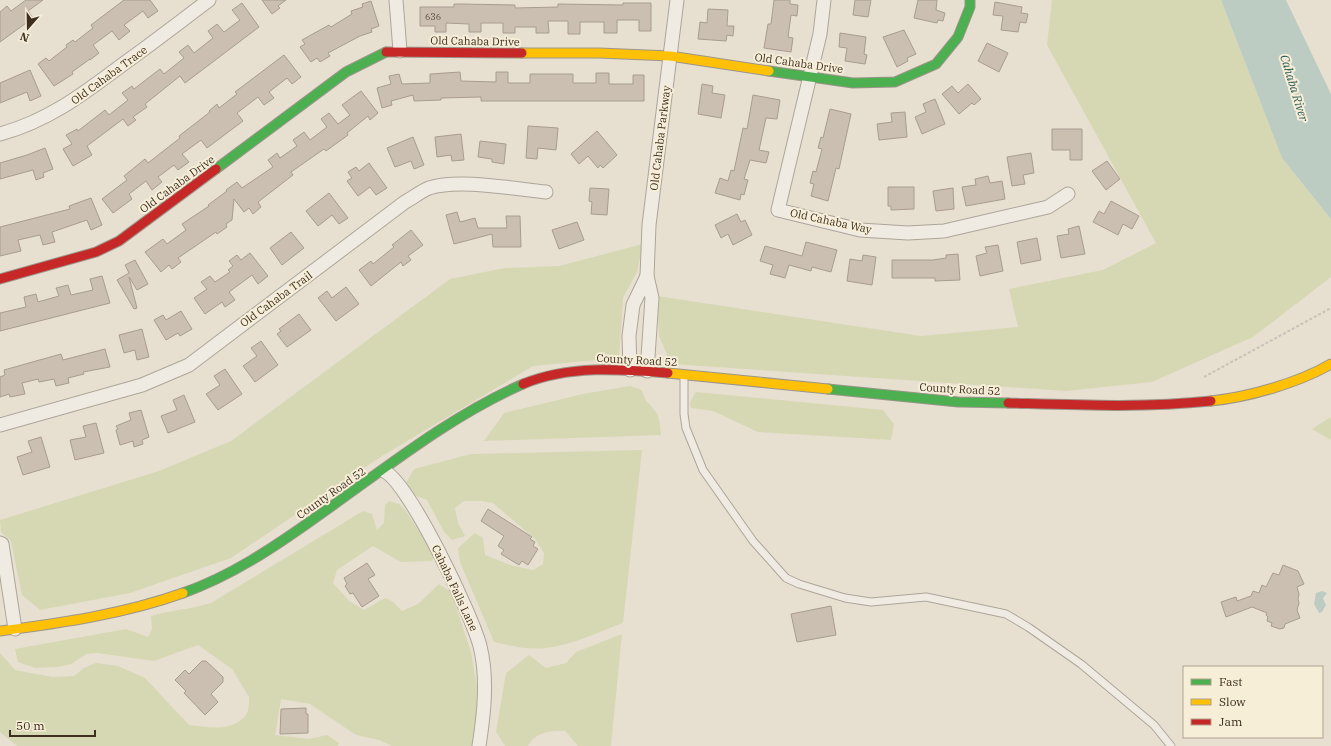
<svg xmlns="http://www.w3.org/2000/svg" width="1331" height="746" font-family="'IBM Plex Serif',serif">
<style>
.green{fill:#d6d7b3}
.water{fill:#bcccc2}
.building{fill:#cbbfb2;stroke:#a89c90}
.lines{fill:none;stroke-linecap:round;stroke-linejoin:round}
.lane-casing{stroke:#ada599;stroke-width:9}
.street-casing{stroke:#ada599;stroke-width:15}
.fast-casing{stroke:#9c958a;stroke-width:11}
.slow-casing{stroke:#9c958a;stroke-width:11}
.jam-casing{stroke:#9c958a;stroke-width:11}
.path{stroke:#c8c2b9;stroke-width:2;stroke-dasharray:3 2;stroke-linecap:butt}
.lane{stroke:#efebe3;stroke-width:7}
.street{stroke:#efebe3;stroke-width:13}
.fast{stroke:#4caf50;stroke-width:9}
.slow{stroke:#ffc107;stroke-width:9}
.jam{stroke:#c62828;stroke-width:9}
.labels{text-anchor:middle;stroke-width:4;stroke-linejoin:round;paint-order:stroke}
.number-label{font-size:9px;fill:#605244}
.street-label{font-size:11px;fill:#3d2e20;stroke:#f7eed8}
.water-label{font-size:12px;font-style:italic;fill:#2f5d5a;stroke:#f7eed8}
</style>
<rect width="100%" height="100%" fill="#e7e0d1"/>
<g class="green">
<polygon points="1052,0 1221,0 1282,158 1331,219 1331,277 1253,337 1152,382 1066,391 671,364 659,336 657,296 921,336 1018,327 1009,289 1103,270 1156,243 1047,45"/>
<polygon points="643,244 637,272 623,298 619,358 533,366 382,456 231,558 130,593 40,610 22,595 11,541 1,532 0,520 159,471 231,441 450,279 505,268 559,266"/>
<path d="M 630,386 L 642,390 C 645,403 649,402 656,412 C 660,418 660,428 661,435 L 484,441 L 504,413 L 583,394 Z"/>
<polygon points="696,392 883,410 894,424 891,440 758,432 713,411 691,408 690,402"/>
<polygon points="1331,417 1331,440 1312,429"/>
<path d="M 642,450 L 623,623 C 599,632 572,645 546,648 C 529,650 511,646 494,642 L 460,562 L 458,548 L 475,533 L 483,538 L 485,555 L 510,565 L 533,570 L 543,564 L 544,553 L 535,539 L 493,503 L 482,501 L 464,501 L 455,508 L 458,523 L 465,536 L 452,540 L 444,532 L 427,500 L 411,494 L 406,483 L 414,469 L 471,454 Z"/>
<path d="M 389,501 L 399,504 L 405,510 L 435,555 L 432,561 L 401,562 L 373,546 L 337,570 L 333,583 L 349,601 L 364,610 L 385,598 L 392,601 L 402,611 L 418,604 L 439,584 L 451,592 L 471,652 L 479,699 L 474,746 L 392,746 L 379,740 L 356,735 L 310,704 L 281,699 L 275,735 L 309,739 L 327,735 L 339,743 L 338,746 L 17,746 L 0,732 L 0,653 L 15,670 L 53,677 L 74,676 L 84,668 L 96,663 L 118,666 L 145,678 L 189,725 C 208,727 235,733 247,713 C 249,709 249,702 249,697 L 232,669 L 198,645 L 154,661 L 97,653 L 86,654 L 71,664 L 58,667 L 35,668 L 18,662 L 15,649 L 126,629 L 148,637 L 152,629 L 151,616 C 172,610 191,609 211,603 L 363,511 L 372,514 L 377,530 L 384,523 L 385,505 Z"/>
<path d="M 622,634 L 611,746 L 578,746 L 565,731 C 551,730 534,733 528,746 L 505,746 L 496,732 L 506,673 L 529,655 L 546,668 L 566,663 L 576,652 Z"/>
</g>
<g class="water">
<polygon points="1221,0 1286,0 1331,94 1331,219 1282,158"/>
<polygon points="1322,591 1327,593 1323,598 1326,605 1322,612 1319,613 1314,604 1316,593"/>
</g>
<g class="building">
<polygon points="26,0 43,0 28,11 33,18 0,42 0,12 7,6 11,11"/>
<polygon points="124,0 150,0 158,11 148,18 143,11 124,25 130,31 119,40 112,31 93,45 99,53 90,60 90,59 72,72 73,74 54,86 38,64 46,58 49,61 67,47 66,45 73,40 75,42 93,28 91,25"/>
<polygon points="262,0 286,0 278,6 280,8 272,14"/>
<polygon points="774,0 790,0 790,4 798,5 797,16 791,15 788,37 793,38 791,52 764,48 768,24 771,24"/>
<polygon points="855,0 871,0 868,17 853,15"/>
<polygon points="918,0 937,0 936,10 945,13 943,21 938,20 937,23 914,18"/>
<polygon points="371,1 379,26 371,29 372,32 360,36 328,53 330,56 320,62 317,58 311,62 300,47 305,44 302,40 329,25 331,27 352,14 351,11 363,7 362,4"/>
<polygon points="995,2 1022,7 1021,13 1028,14 1026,23 1020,22 1018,32 1001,30 1003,16 993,15"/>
<polygon points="242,3 259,27 185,83 180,76 145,104 147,107 133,117 136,120 128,126 123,119 87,146 92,155 73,166 63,149 72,144 66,135 77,129 78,131 105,110 109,115 128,100 122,93 132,86 134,89 160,69 164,74 184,58 179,52 188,45 194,53 213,38 208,31 217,24 224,32 240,20 232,10"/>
<polygon points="623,3 651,3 651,31 639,31 639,20 617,20 617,33 604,33 604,22 580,22 580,34 568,34 568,21 548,21 549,33 536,33 536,27 515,27 515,33 503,33 503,23 481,23 481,32 469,32 469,24 446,23 446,32 435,32 435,26 420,26 420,7 454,7 454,4 461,4 515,5 515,8 558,7 558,4 623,5"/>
<polygon points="708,9 728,10 727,26 734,26 733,36 727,35 726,41 698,39 700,22 707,23"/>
<polygon points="904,30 916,54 907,58 908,61 897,67 883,37"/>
<polygon points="840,33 866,37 864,54 867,55 865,64 845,61 847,48 839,47"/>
<polygon points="987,43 1008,53 999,72 978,61"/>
<polygon points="284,55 301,77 292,84 287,78 269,92 274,98 264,105 258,97 237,113 243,121 207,148 201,140 182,154 189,162 178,170 174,165 158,177 162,182 152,190 146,181 129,194 132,199 113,213 102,199 127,180 124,176 145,159 148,163 180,138 179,136 210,112 209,111 217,104 219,108 237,94 235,92"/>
<polygon points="30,70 41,96 30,101 27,92 0,103 0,83"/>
<polygon points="460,72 461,81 496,82 496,72 508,72 508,83 530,83 530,74 573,74 573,83 596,83 596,73 609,73 609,84 633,84 633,75 644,75 644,101 481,101 481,97 441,98 441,100 414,101 413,95 391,101 392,105 382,108 377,88 391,84 389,76 399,74 402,84 430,83 430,74"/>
<polygon points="702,84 713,86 712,93 725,95 721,118 698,114"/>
<polygon points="968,84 981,99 974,105 972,103 959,114 942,94 952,86 958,93"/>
<polygon points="361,91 378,113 370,120 368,116 347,133 348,135 326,151 324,149 291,172 293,175 258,202 261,207 253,214 249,208 244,212 234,199 232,220 226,224 227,227 217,234 216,232 178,258 181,262 172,269 169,265 161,272 145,252 163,239 167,244 186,230 182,224 209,206 208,205 227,191 226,190 237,182 242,188 273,167 268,160 277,153 280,158 297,146 293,140 304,132 310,140 327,127 321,119 329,113 338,124 350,115 342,105"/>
<polygon points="753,95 780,100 777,119 766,118 759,150 769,152 766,163 750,160 744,179 748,180 744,195 741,194 740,200 715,193 720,178 728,181 731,170 734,171 743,128 747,129"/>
<polygon points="935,99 945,124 922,134 915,117 926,112 923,104"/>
<polygon points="830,109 851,114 839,169 836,168 828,201 811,196 814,184 810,183 813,171 816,172 822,149 818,148 821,137 823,138"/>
<polygon points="905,112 907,137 879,140 877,124 892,122 891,113"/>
<polygon points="528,126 558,128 556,150 538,148 537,159 526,158"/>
<polygon points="1052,129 1082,129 1082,160 1070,160 1070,150 1052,150"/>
<polygon points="597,131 617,155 603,168 600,165 598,168 588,156 579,164 571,154"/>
<polygon points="461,134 464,160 452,161 451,155 437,157 435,137"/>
<polygon points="413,137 424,165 414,169 411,161 395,167 387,148"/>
<polygon points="480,141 506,144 504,164 492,162 492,159 478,157"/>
<polygon points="45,148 53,169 43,173 44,177 36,180 33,170 0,179 0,163 27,155"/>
<polygon points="1031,153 1034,173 1023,175 1025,184 1012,186 1007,157"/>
<polygon points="1107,161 1120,179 1106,190 1092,171"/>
<polygon points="369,163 387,188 376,195 370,187 358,196 347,181 352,178 348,172 356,167 359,171"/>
<polygon points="988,176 990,183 1002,181 1005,199 966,206 962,187 976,185 975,179"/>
<polygon points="888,187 914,187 914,209 891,210 891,206 888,206"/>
<polygon points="590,188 609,189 607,215 591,214 592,202 589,201"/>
<polygon points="953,188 954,209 936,211 933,191"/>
<polygon points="329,193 348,218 339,224 332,215 318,226 306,211"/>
<polygon points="91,198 102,225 91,230 87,220 52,232 55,242 43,245 40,235 18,240 21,251 0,256 0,227 70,209 69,206"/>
<polygon points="1111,201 1139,216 1132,229 1123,224 1118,235 1093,222 1099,211 1104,214"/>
<polygon points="457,212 460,222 475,218 478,228 507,228 506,216 520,216 521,247 493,247 492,234 454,244 446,215"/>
<polygon points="737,214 741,222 745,220 752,235 733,245 728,234 721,238 715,225"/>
<polygon points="577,222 584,240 559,249 552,230"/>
<polygon points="1079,226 1085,254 1061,258 1057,236 1069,234 1068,229"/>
<polygon points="411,230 423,245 408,256 411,260 403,266 401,262 371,286 359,270 371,261 373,264 394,247 392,245"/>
<polygon points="291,232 304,248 282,265 270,248"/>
<polygon points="1037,238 1041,260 1021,264 1017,242"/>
<polygon points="806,242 837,250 831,272 812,267 811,271 789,265 785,278 770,274 773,265 760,261 765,246 802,256"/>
<polygon points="998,245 1003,271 980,276 976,256 987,253 985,247"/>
<polygon points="250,253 268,276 258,284 252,275 229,292 235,300 225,307 222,302 205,314 194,298 207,289 201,282 210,276 215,282 230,272 228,270 233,266 229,261 237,255 241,260"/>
<polygon points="958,254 960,280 935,281 935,278 892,278 892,260 933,260 946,258 946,255"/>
<polygon points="863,255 876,257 872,285 847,281 850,259 862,261"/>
<polygon points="135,260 148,284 137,290 129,277 137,308 134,309 117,280 129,273 125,265"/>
<polygon points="102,276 110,303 0,331 0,313 26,307 24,297 36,294 38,302 59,296 56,288 68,285 71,295 93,290 90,279"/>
<polygon points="346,287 359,304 336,321 318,298 327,291 332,298"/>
<polygon points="181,311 192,329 180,336 178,333 166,340 154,320 163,315 166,320"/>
<polygon points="299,314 311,330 287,347 277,334 281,331 279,329"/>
<polygon points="142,329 149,357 137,360 135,350 124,353 119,335"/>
<polygon points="261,341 278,365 255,382 243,366 257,356 251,348"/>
<polygon points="105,349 110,367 83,372 84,374 68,378 69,383 56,386 54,379 39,382 38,379 22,383 25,394 10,397 9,394 0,397 0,377 5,375 4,370 61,354 63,360"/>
<polygon points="225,369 242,394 218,410 206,394 220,385 214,376"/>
<polygon points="184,395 195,422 168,433 161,416 177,410 173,400"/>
<polygon points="141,410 149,437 142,440 143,444 134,447 133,441 120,445 116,430 118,429 116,426 131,420 129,413"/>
<polygon points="96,423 104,453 75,460 70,440 86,437 83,426"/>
<polygon points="41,437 50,467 23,475 17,457 32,452 28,441"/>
<polygon points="488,509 532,537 530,539 535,542 533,546 538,549 528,565 522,561 519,565 501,554 504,550 498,546 504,536 481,521"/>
<polygon points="367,563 375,575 368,579 379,596 362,607 353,593 350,594 345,586 347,584 344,578"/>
<polygon points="1283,565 1298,571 1304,584 1297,587 1299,594 1298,599 1299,603 1297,610 1300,618 1285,624 1284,628 1280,629 1271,626 1272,623 1267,621 1268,617 1266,615 1267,613 1252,607 1226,617 1221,602 1236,597 1237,601 1251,596 1253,591 1259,593 1262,585 1266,587 1273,573 1279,575"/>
<polygon points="831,606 836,635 797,642 791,614"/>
<polygon points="202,661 206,661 223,677 223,682 211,694 218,702 205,715 184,693 186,691 175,680 185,670 189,674"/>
<polygon points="306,708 306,714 308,714 308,733 280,734 281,709"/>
</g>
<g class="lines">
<g class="lane-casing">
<polyline id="lane" points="684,374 684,414 686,428 703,470 753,541 786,578 799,584 845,598 871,602 926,597 1006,614 1028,627 1081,664 1154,725 1171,746"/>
</g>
<g class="street-casing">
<g id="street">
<polyline points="396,0 400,51"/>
<polyline points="824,0 820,34 778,210 860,230 908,233 944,231 1048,207 1068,194"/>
<path d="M 0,134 C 49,121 86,92 126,62 C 154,42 181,21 209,0"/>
<polyline points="647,276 649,225 677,0"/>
<polyline points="630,370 629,336 633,305 647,276 652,298 647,371"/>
<path d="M 0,425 L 142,385 L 189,365 L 405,202 C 413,198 421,191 429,188 C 459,178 514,189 546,192"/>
<path d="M 384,471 C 409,482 472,615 480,646 C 488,678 484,714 479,746"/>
<polyline points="0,543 2,544 15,629"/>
</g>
</g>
<g class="fast-casing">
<g id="fast">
<polyline points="769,71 853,83 895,82 936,64 958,37 970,7 970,0"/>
<polyline points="216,169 346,72 386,52"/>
<polyline points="828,389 958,402 1008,403"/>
<path d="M 183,593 C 231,576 273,548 315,518 C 382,471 448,417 523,384"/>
</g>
</g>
<g class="slow-casing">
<g id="slow">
<polyline points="522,53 599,53 670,56 769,71"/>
<polyline points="668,373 828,389"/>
<path d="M 1211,401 C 1249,397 1298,383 1331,364"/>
<path d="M 0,631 C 62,623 124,614 183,593"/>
</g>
</g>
<g class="jam-casing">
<g id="jam">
<polyline points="386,52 522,53"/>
<polyline points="0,279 96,252 119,241 216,169"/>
<path d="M 523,384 C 569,365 620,369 668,373"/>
<path d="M 1008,403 C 1077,405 1143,408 1211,401"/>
</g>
</g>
<polyline class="path" points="1204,377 1331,308"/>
<use href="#lane" class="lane"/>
<use href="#street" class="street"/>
<use href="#fast" class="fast"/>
<use href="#slow" class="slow"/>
<use href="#jam" class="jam"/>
</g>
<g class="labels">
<g class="number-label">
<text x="433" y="20">636</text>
</g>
<g class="street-label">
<text transform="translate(475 41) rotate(1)" y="4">Old Cahaba Drive</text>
<text transform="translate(799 63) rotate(8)" y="4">Old Cahaba Drive</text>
<text transform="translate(109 75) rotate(-36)" y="4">Old Cahaba Trace</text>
<text transform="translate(660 138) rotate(-83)" y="4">Old Cahaba Parkway</text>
<text transform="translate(177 184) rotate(-36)" y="4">Old Cahaba Drive</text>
<text transform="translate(831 221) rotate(12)" y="4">Old Cahaba Way</text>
<text transform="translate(276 299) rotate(-36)" y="4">Old Cahaba Trail</text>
<text transform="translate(637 360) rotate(3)" y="4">County Road 52</text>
<text transform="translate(960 389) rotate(3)" y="4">County Road 52</text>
<text transform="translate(331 493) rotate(-35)" y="4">County Road 52</text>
<text transform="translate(455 588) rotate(65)" y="4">Cahaba Falls Lane</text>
</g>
<g class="water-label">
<text transform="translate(1294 88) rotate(73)" y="4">Cahaba River</text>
</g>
</g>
<rect x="1183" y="666" width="140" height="72" fill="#f7eed8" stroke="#ada18e"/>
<rect x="1191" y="679" width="20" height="6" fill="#4caf50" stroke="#ada18e"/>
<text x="1219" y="686" font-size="12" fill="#3d2e20">Fast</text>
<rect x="1191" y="699" width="20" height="6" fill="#ffc107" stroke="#ada18e"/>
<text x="1219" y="706" font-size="12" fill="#3d2e20">Slow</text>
<rect x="1191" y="719" width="20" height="6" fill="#c62828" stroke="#ada18e"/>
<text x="1219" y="726" font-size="12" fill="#3d2e20">Jam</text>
<g transform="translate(28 28) rotate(200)" stroke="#f7eed8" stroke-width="3" paint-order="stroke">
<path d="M0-3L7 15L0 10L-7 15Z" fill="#3d2e20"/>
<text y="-6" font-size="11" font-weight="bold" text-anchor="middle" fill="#3d2e20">N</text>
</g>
<path d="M10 730v6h85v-6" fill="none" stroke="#3d2e20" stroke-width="2"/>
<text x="16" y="730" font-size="12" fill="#3d2e20" stroke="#f7eed8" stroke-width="3" paint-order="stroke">50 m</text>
</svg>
